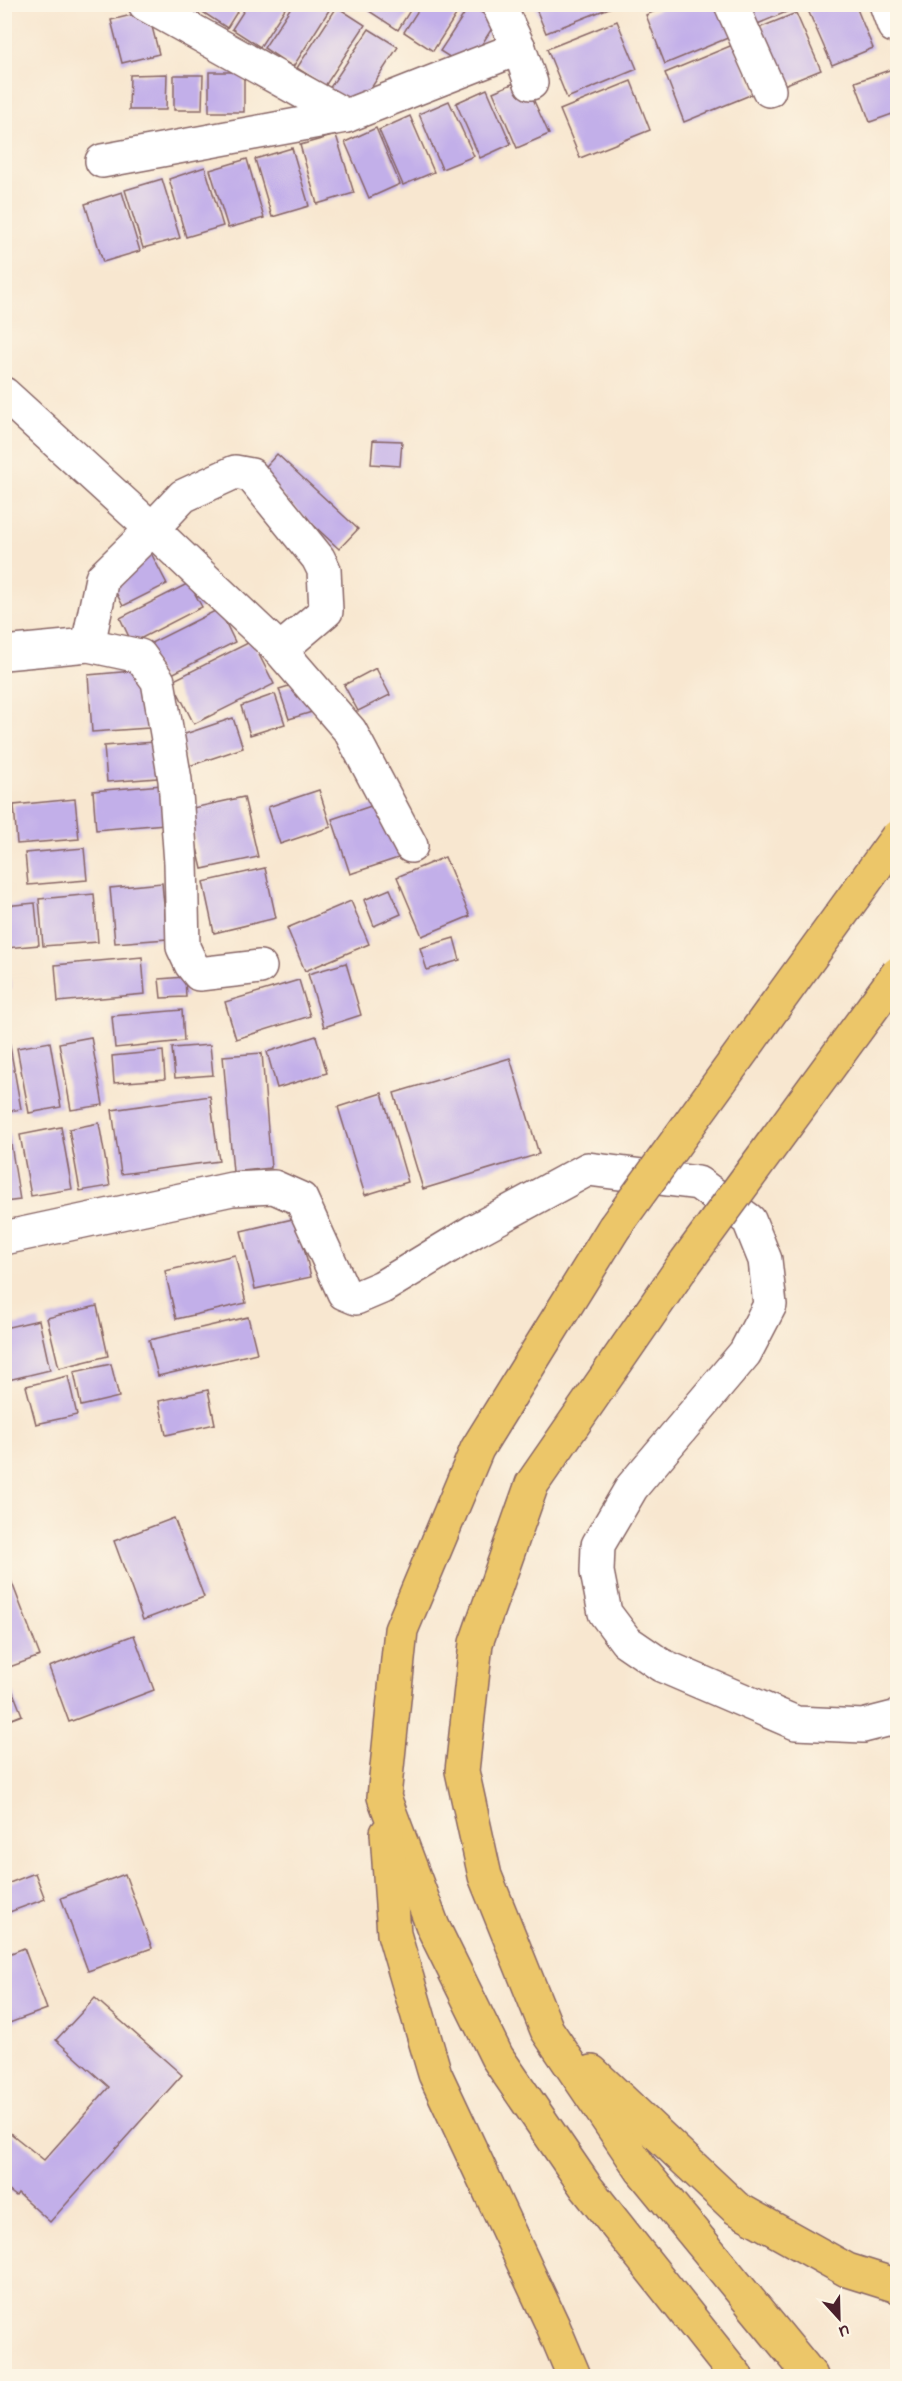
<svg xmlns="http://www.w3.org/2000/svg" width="902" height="2381" font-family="'Architects Daughter',sans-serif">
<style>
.building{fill:#c2afe9}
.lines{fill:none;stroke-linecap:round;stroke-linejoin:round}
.minor-casing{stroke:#876565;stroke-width:36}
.motorway-casing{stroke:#876565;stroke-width:36}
.minor{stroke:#fff;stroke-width:33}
.motorway{stroke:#ecc669;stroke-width:33}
.motorway-bridge-casing{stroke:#876565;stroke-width:36;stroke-linecap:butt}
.motorway-bridge{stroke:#ecc669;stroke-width:33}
</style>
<rect width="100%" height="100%" fill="#fcf5e5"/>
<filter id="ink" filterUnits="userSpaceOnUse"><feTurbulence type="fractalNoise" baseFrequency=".0167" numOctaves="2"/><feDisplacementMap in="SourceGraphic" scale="12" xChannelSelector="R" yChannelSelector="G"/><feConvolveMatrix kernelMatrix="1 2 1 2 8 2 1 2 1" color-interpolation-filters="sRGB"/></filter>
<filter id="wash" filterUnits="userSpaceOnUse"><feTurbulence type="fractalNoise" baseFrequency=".008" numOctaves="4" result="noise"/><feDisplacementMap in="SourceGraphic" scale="24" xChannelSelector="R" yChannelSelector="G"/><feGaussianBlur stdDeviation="1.35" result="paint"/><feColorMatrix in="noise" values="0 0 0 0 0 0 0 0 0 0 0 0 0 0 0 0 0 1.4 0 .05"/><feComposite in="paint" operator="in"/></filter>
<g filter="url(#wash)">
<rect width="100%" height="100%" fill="#f8e7d0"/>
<g id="blocks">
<g class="building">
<polygon points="201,4 242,4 227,28 198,9"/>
<polygon points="248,4 288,4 260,47 232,29"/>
<polygon points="293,4 333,4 293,67 264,48"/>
<polygon points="373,4 414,4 398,30 369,11"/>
<polygon points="422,4 463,4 433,51 404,32"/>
<polygon points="534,4 613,4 614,6 546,33"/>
<polygon points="671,4 723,4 735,35 665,64 646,15"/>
<polygon points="746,4 795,4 796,8 755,25"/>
<polygon points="816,4 855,4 873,48 832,65 807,8"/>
<polygon points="470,5 496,22 467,68 440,51"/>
<polygon points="337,7 365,25 325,86 297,68"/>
<polygon points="148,11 159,54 122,63 111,20"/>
<polygon points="796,13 821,70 779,87 754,30"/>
<polygon points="617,21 637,69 567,98 547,49"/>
<polygon points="369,29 398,47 358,108 329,89"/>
<polygon points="735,44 755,93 684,122 665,73"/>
<polygon points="898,67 898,112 870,122 855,82"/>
<rect x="209" y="72" width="35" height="40"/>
<polygon points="167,74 166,110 129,110 130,75"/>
<polygon points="174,75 203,75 202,110 174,110"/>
<polygon points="524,79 549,134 517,148 493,92"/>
<polygon points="631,81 650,130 580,158 560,110"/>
<polygon points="487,89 511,144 480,158 456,103"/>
<polygon points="449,101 474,156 442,169 419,114"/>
<polygon points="410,116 434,172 403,185 379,130"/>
<polygon points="376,128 400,184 369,198 345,142"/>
<polygon points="336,135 354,193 317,204 300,145"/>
<polygon points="292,148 309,206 272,217 255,159"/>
<polygon points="247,159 264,218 228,228 210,170"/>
<polygon points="205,167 223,226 186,237 169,179"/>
<polygon points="162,179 180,238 143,248 125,190"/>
<polygon points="122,192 140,251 103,262 85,204"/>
<polygon points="373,440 402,441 400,466 371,464"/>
<polygon points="277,454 358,529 339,549 259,474"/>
<polygon points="151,553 167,584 123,606 107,575"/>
<polygon points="189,583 202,607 132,643 120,618"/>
<polygon points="219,609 235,642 162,679 145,646"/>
<polygon points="252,641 274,684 194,724 172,681"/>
<polygon points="376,668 390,695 358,711 344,685"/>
<polygon points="144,670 149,728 92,732 88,675"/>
<polygon points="302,682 312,712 289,719 279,689"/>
<polygon points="275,694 285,724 250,735 241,706"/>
<polygon points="233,718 243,748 189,766 179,736"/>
<polygon points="154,742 157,778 107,782 104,746"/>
<polygon points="162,785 165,824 96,830 93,791"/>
<polygon points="319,790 331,827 280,844 268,807"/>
<polygon points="244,797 258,857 202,869 188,809"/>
<polygon points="75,799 79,839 17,844 14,805"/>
<polygon points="386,801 404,856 350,874 332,819"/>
<polygon points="84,848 87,880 28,885 25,853"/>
<polygon points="445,857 470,916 422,936 397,877"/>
<polygon points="265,868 276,918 214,933 203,882"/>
<polygon points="162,883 167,939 115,943 110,888"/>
<polygon points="390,889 401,914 374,926 364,900"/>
<polygon points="94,894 98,942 43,946 39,899"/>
<polygon points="351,901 369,944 305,971 287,928"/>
<polygon points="35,903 39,945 6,948 4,906"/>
<polygon points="454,938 460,960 427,970 420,948"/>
<polygon points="142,957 145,994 58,1002 55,965"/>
<polygon points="4,960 12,989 4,991"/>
<polygon points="346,963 361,1015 324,1027 308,974"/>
<polygon points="185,977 186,997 161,998 159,979"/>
<polygon points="299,980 310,1016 236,1039 225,1002"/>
<polygon points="182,1010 184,1041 115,1048 112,1016"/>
<polygon points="4,1029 7,1029 21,1109 4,1112"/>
<polygon points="316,1036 327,1073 277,1088 267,1052"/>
<polygon points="91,1037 103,1105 71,1110 59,1043"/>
<polygon points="50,1042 61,1107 29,1113 17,1048"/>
<polygon points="210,1045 213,1075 175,1078 172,1048"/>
<polygon points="163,1051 165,1079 114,1083 112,1056"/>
<polygon points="262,1053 271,1168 233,1172 223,1056"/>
<polygon points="510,1058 539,1154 423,1189 394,1093"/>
<polygon points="382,1093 408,1182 365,1195 338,1107"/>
<polygon points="210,1096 219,1161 121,1174 112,1110"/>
<polygon points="99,1123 110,1186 80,1191 69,1129"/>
<polygon points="61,1127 72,1189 31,1196 20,1135"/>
<polygon points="9,1132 20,1200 4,1202 4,1133"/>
<polygon points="297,1218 311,1277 255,1289 241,1231"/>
<polygon points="235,1255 246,1303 176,1319 165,1271"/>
<polygon points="97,1306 108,1356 59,1368 47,1318"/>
<polygon points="248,1317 257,1353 158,1376 149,1340"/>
<polygon points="39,1320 50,1370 4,1381 4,1328"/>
<polygon points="111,1364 119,1397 81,1406 74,1372"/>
<polygon points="68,1376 77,1415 36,1424 26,1386"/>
<polygon points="208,1390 215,1424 166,1435 159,1401"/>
<polygon points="174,1518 204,1597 143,1620 114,1541"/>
<polygon points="4,1562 40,1656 4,1669"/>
<polygon points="134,1635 154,1690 69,1722 49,1667"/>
<polygon points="13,1692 22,1715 4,1722 4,1695"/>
<polygon points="35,1873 45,1899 4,1914 4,1885"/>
<polygon points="125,1874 152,1948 88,1971 61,1898"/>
<polygon points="24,1948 47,2009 4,2025 4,1956"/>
<polygon points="95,1998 182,2075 50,2222 18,2193 16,2196 4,2187 4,2128 44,2160 109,2087 56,2040"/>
</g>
</g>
</g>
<g filter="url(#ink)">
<use href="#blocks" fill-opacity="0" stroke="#876565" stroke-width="1.5"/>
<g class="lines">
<g class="minor-casing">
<g id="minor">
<polyline points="145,4 346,116"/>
<polyline points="731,4 769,90"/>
<polyline points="886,4 894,26"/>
<polyline points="519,48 531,83"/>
<polyline points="102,161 346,116 519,48 498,4"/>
<polyline points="4,394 152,529 102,578 88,645"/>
<polyline points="280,650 326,611 324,570 318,558 251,475 235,472 183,496 152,529 280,650 350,731 411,846"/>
<polyline points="4,653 88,645 140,656 158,681 175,780 181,863 183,947 191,964 199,974 260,967"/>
<polyline points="4,1238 232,1189 274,1187 301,1199 344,1293 356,1298 382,1287 474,1231 588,1169 698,1183 749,1220 765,1260 770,1305 745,1353 632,1487 598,1545 597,1572 605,1613 626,1641 661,1665 796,1723 863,1726 898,1717"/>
</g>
</g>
<g class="motorway-casing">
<g id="motorway">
<polyline points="614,1228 477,1449 401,1630 384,1797 433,1927 497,2057 586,2187 736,2376"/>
<polyline points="680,1270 532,1484 476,1643 462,1771 485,1876 547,2030 641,2169 811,2376"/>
<polyline points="387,1833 394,1934 435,2074 553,2326 574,2376"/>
<polyline points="592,2072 736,2208 847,2270 898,2286"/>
</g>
</g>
<use href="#minor" class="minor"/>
<use href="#motorway" class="motorway"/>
<g class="motorway-bridge-casing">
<g id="motorway-bridge">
<polyline points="614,1228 898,836"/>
<polyline points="680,1270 898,973"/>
</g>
</g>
<use href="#motorway-bridge" class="motorway-bridge"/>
</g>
</g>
<rect width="902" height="2381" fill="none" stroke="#fcf5e5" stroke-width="24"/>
<g transform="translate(839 2318) rotate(158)" stroke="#fcf5e5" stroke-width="4.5" paint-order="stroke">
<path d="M0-4.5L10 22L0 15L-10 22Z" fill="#4a1f2b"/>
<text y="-9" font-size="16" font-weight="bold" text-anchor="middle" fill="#4a1f2b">U</text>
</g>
</svg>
